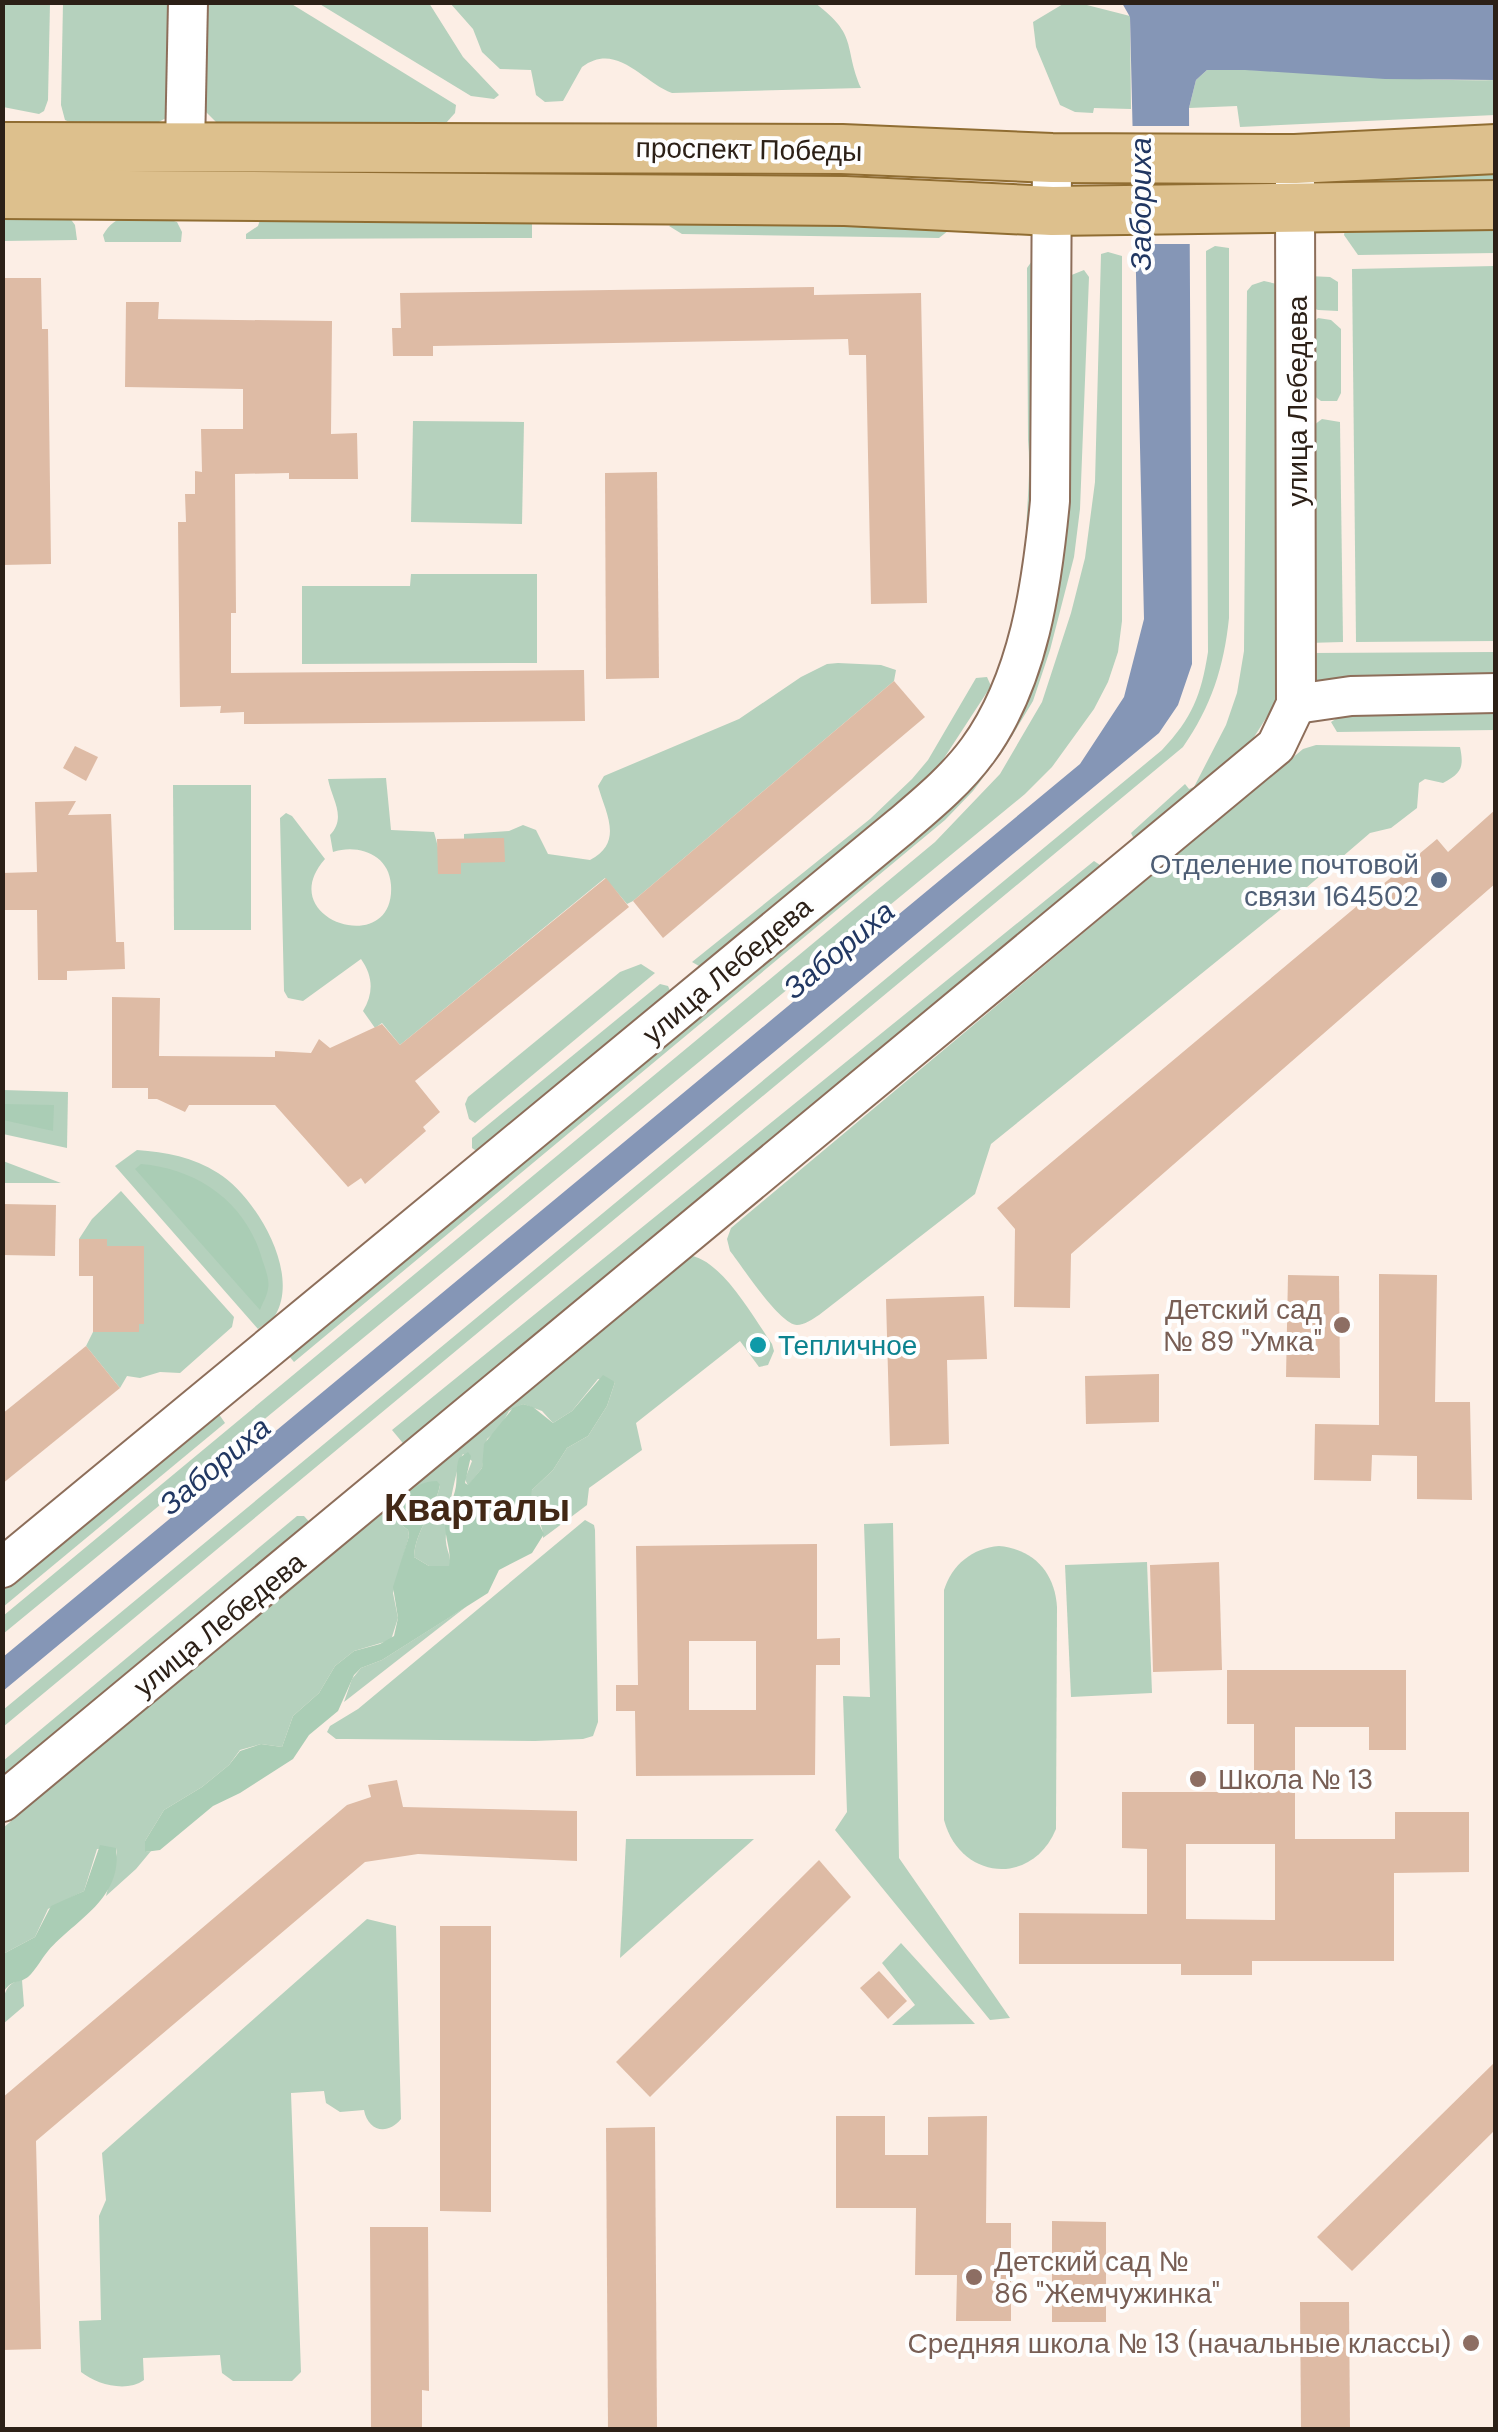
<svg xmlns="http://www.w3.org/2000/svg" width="1498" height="2432" font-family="'DM Sans',sans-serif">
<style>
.green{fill:#b5d1bd}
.forest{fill:#aacdb5}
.water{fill:#8596b6}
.pier{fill:#fceee5}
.building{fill:#debba5;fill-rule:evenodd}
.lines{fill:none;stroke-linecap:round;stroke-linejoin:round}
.minor-casing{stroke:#8d6e5a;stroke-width:42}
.major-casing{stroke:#906d32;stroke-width:52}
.minor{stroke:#fff;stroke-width:38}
.major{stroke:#ddc08d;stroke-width:48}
.service-dot{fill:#5c6f8a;stroke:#fefefe;stroke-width:4}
.education-dot{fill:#8d6e63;stroke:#fefefe;stroke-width:4}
.culture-dot{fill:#0f9aa8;stroke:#fefefe;stroke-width:4}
.labels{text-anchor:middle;stroke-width:8;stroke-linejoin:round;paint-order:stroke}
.street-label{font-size:28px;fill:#2c2017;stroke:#fefefe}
.service-label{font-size:28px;fill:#4e5e75;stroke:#fefefe;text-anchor:end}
.education-label{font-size:28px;fill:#785e54;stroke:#fefefe;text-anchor:end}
.culture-label{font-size:28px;fill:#0d838f;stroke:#fefefe;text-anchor:start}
.water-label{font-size:30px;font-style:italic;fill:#213762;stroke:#fefefe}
.district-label{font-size:38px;font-weight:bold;fill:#422816;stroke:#fefefe}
</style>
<rect width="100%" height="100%" fill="#fceee5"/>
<g class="green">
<polygon points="3,2 50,3 48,100 44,111 39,114 3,107"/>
<polygon points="203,2 290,3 456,105 455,113 446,123 439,124 218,124 201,107"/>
<polygon points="63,3 179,3 168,117 153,125 76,125 65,120 61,105"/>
<polygon points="318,3 429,3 463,57 499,95 494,99 471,96"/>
<path d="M 450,3 L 815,3 C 859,36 843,46 861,88 L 672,93 C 642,82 617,41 582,67 L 563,101 L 545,102 L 536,95 L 531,70 L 500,69 L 482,52 L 473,29 Z"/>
<polygon points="1079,3 1130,16 1131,109 1094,108 1093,113 1075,112 1060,105 1036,47 1033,22 1063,4"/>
<path d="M 1207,70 C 1303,68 1399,82 1495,80 L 1495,115 L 1240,127 L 1237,106 L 1189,108 L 1196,80 Z"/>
<polygon points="1495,172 1495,187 1360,187 1358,178"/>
<path d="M 156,215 L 177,222 L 182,232 L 181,242 L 105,242 L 103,235 C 116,213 132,216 156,215 Z"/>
<polygon points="2,216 69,217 75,225 77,240 3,241"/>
<polygon points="260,220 532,221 532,238 246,239 246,234 258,226"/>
<polygon points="680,220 953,227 939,238 682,234 669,226"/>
<polygon points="1495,223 1495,253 1358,255 1344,235 1345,229"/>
<path d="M 1215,246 L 1229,248 L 1229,618 C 1224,667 1211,707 1183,747 L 3,1727 L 3,1710 L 1162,750 C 1192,718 1201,696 1208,652 L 1206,251 Z"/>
<polygon points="1108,252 1122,256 1122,621 1118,652 1108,682 1094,709 1052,767 1025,794 3,1634 3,1616 935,842 1000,774 1042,702 1071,613 1085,558 1095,482 1101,254"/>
<path d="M 1032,261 L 1041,266 L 1046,395 L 1028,539 L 1026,535 C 1027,502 1031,471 1028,440 L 1027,268 Z"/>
<polygon points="1495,266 1495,641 1356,642 1352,269"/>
<polygon points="1084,270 1089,277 1080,509 1074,557 1050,650 1033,701 1003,751 973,791 945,820 294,1362 284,1350 900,842 1025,677 1069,276"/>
<polygon points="1308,276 1330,277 1338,282 1338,311 1318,310 1308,306"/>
<polygon points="1264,281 1277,284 1285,675 1277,701 1249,745 407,1448 392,1430 1094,861 1100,865 1134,839 1131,833 1185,784 1189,789 1194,787 1226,725 1237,693 1244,651 1247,291 1252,285"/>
<polygon points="1318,318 1331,320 1341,329 1341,393 1337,401 1321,401 1306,390 1307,329"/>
<polygon points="1322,419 1340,422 1343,642 1307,643 1314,425"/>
<polygon points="413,421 524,422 522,524 411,522"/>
<polygon points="411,574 537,574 537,663 302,664 302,586 410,586"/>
<polygon points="1495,652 1495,684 1321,682 1314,679 1310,653"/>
<path d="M 838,663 L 881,665 L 896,670 L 894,681 L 633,901 L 627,904 L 605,878 L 400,1045 L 382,1023 L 375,1028 L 363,1011 C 374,993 373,976 361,959 L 303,1001 L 288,998 L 284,991 L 280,818 L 286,813 L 292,816 L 325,859 C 271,920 396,960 391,885 C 389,854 358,844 333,852 L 330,835 C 347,817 332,800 328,779 L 386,778 L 391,830 L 434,832 L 439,851 L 464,848 L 464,834 L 509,831 L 523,825 L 536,830 L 548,854 L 590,860 C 624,842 606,814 598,786 L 604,776 L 739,719 L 801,677 L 827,664 Z"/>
<polygon points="987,677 991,686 935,772 706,970 692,962 870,819 912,779 928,760 976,678"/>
<polygon points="1495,706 1495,730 1337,732 1331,722 1345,713"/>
<path d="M 1316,745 L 1460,747 C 1464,767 1462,773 1443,783 L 1425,779 L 1419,783 L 1417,808 L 1391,828 L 1370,833 L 1285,906 L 991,1144 L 975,1194 L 819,1315 C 813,1319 804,1325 797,1325 C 779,1324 742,1266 730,1251 L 727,1239 L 731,1228 L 1303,749 Z"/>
<polygon points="251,785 251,930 174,930 173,785"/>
<polygon points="641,964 655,973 475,1123 469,1119 465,1104 468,1097 620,972"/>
<polygon points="660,984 668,986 671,993 478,1152 472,1148 472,1138"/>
<polygon points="3,1090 68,1092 67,1148 3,1134"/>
<path d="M 137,1150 C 166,1152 193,1157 218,1173 C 255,1196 300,1271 276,1314 C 272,1320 264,1324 258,1329 L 115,1166 Z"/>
<polygon points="3,1161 61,1183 3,1183"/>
<polygon points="121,1191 234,1317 232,1327 180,1373 160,1372 140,1378 127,1376 120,1388 86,1346 93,1332 139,1332 139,1324 144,1323 144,1246 107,1246 106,1239 79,1239 92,1219"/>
<path d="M 686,1255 C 720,1256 753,1317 772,1344 L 774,1351 L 768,1365 L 759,1367 L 740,1341 L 636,1423 L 642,1450 L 589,1488 L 587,1505 L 543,1538 C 544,1520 527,1510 532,1490 L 553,1470 L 567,1448 L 588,1436 L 607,1406 L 615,1382 L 598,1379 L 572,1411 L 553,1423 L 542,1411 L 523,1404 L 509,1411 L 499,1429 L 487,1439 L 482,1468 L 468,1486 L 465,1479 L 472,1461 L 463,1454 C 457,1462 444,1530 446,1542 C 447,1552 451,1555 450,1566 L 429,1566 L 414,1557 C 415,1530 435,1511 440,1485 C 411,1486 406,1494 394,1519 L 408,1530 L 409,1536 L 393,1593 L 398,1618 L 391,1640 L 354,1651 L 335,1666 L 319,1693 L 293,1716 L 282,1747 L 261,1744 L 240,1750 L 229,1765 L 202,1787 L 164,1810 L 145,1841 L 145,1852 L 151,1851 L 136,1869 L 106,1896 L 117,1853 L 116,1848 L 97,1849 L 84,1891 L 48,1909 L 35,1937 L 3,1954 L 3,1828 L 670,1263 Z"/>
<polygon points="216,1410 225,1423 3,1607 3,1586"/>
<polygon points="297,1516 304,1516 322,1536 3,1803 3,1761"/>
<polygon points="585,1520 594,1525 595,1530 598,1722 593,1736 583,1739 535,1741 347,1739 336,1739 327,1732 330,1726 358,1709"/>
<polygon points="893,1523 899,1858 1010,2018 990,2020 835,1830 847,1812 843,1696 870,1697 864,1524"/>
<path d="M 999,1546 C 1034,1549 1055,1573 1057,1607 L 1056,1829 C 1032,1887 960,1880 944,1820 L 944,1590 C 952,1565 972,1548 999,1546 Z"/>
<polygon points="1147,1562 1152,1693 1071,1697 1065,1565"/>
<polygon points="467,1606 344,1702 352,1679 361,1668 382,1660"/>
<polygon points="626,1839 754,1839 620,1958"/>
<path d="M 367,1919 L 396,1926 L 401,2119 C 387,2136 368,2131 364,2110 L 340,2112 L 326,2103 L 324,2091 L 291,2093 L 301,2372 L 292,2381 L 233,2381 L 222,2373 L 220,2355 L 143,2358 L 144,2380 C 126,2393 96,2384 81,2372 L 79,2321 L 101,2320 L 99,2216 L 106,2200 L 102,2153 Z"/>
<polygon points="901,1943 975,2024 892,2025 915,2005 882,1963"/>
<path d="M 22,1980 L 24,2006 L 3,2024 C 3,2005 0,1983 22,1980 Z"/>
</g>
<g class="forest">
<polygon points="3,1104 54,1105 53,1131 3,1120"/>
<path d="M 141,1164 C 198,1169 246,1202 262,1259 C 265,1268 270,1280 268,1289 C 267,1296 262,1304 260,1310 L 135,1169 Z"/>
<path d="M 603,1375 L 615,1382 L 607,1406 L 588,1436 L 567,1448 L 553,1470 L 532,1490 L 531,1508 L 544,1534 L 532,1553 L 499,1570 L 488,1593 L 382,1660 L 361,1668 L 354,1675 L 338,1711 L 309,1735 L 293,1759 L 240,1793 L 213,1806 L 160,1850 L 145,1852 L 145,1841 L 164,1810 L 202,1787 L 229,1765 L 240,1751 L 261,1744 L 282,1747 L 293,1716 L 319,1693 L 335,1666 L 354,1651 L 380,1644 L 394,1636 L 398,1618 L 393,1587 L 409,1536 L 408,1530 L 394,1519 C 401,1498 414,1481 437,1481 L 440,1485 C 435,1511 415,1530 414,1557 L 429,1566 L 449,1566 C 452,1552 445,1539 445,1524 C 446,1512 452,1503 455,1491 C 458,1480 455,1469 459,1458 L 468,1452 L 471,1456 L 465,1483 L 468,1485 L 482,1468 L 484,1444 L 513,1408 L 523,1404 L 533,1407 L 553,1423 L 572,1411 Z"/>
<path d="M 100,1845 L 116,1848 C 123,1899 76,1919 48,1951 C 41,1959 36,1970 28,1977 C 17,1985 12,1978 3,1993 L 3,1954 L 35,1937 L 51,1906 L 84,1891 Z"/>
</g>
<polygon class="water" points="1122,3 1495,3 1495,80 1385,79 1245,70 1207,70 1196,80 1189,108 1192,664 1178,705 1159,733 3,1691 3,1657 1080,764 1124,697 1144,619 1130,17"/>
<polygon class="pier" points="1126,126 1194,126 1195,244 1129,244"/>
<g class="building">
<polygon points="2,278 41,278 42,329 48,329 51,564 2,565"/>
<polygon points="814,287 814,295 921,293 927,603 871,604 866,355 849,355 848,339 433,346 433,356 393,356 392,328 401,328 400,293"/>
<polygon points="126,302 159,302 158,319 332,321 331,434 357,433 358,479 289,479 289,473 235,474 236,613 231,613 231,673 584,670 585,721 244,724 244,712 220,713 221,706 180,707 178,522 186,522 185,494 195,494 195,471 202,472 201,429 243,429 243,389 125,387"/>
<polygon points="657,472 659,678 606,679 605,473"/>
<polygon points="894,681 925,717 663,938 633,901"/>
<polygon points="75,746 98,757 86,781 63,768"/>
<polygon points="76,801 68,815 111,814 116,942 124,942 125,969 67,971 67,980 38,980 37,910 2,910 2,873 37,872 35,802"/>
<polygon points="1496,809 1496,883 1071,1254 1070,1308 1014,1307 1015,1229 997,1208 1437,839 1448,852"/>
<polygon points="504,838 505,862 461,863 461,874 438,874 437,839"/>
<polygon points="606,878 629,907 415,1081 440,1112 423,1127 426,1131 365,1184 361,1178 348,1187 275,1105 189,1105 185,1112 157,1099 148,1099 148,1088 112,1088 112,997 160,998 159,1056 275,1057 275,1051 311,1053 319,1039 330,1048 382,1024 400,1045"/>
<polygon points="2,1204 56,1205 55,1256 2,1255"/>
<polygon points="79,1239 107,1239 107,1246 144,1246 144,1324 139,1324 139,1332 93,1332 93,1276 79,1276"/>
<polygon points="1379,1274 1437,1275 1435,1402 1470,1402 1472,1500 1417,1499 1417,1456 1372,1455 1371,1481 1314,1480 1315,1424 1379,1425"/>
<polygon points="1288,1275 1339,1276 1340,1378 1286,1377"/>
<polygon points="984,1296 987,1359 947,1360 949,1444 890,1446 886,1299"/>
<polygon points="86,1346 120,1388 2,1484 2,1414"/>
<polygon points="1159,1374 1159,1422 1086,1424 1085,1376"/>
<path d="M 817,1544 L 817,1639 L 840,1638 L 840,1665 L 816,1665 L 815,1775 L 636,1776 L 635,1711 L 616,1711 L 616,1685 L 638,1685 L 636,1546 ZM 689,1641 L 756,1641 L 756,1710 L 689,1710 Z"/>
<polygon points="1219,1562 1222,1670 1153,1672 1150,1565"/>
<path d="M 1227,1670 L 1406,1670 L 1406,1750 L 1369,1750 L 1369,1727 L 1295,1727 L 1295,1839 L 1395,1839 L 1395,1812 L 1469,1812 L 1469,1872 L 1394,1873 L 1394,1961 L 1252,1961 L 1252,1975 L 1181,1975 L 1181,1964 L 1019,1964 L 1019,1913 L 1147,1914 L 1147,1849 L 1122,1848 L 1122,1792 L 1254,1792 L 1254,1724 L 1227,1724 ZM 1186,1844 L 1275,1844 L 1275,1920 L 1186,1919 Z"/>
<polygon points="397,1780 403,1807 577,1811 577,1861 418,1854 365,1862 36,2141 41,2349 2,2350 2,2098 347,1805 371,1797 368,1785"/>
<polygon points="819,1860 851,1897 650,2097 616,2062"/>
<polygon points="440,1926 491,1926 491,2212 440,2211"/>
<polygon points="879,1971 907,2001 888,2019 860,1988"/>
<polygon points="1496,2061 1496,2129 1352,2271 1317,2237"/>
<polygon points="836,2116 885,2116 885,2155 928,2155 928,2117 987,2116 986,2223 1011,2223 1011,2321 956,2321 957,2275 915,2275 916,2208 836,2208"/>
<polygon points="655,2127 657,2430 608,2430 606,2128"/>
<polygon points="1052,2221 1106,2222 1106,2322 1052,2322"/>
<polygon points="370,2227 428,2227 429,2391 422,2390 422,2430 371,2430"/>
<polygon points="1300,2302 1349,2302 1350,2430 1301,2430"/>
</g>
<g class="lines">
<g class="minor-casing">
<g id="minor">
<polyline points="185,147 188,2"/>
<polyline points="1296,704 1351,696 1496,693"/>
<path d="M 2,1568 L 901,826 C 928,803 957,779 978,750 C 1029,680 1042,585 1050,501 L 1052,158"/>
<polyline points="2,1802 1276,746 1296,704 1295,183"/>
</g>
</g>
<g class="major-casing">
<g id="major">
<polyline points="2,147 842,149 1052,158 1295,159 1496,149"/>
<polyline points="2,194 845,201 1052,211 1496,205"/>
</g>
</g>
<use href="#minor" class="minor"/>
<use href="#major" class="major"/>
</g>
<circle class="service-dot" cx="1439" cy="880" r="10"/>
<g class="education-dot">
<circle cx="1342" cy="1325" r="10"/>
<circle cx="1198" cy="1779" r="10"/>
<circle cx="974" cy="2277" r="10"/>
<circle cx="1471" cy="2343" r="10"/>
</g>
<circle class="culture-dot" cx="758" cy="1345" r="10"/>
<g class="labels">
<g class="street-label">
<text transform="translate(749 149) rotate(1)" y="10">проспект Победы</text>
<text transform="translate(1297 401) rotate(-90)" y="10">улица Лебедева</text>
<text transform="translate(727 970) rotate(-40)" y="10">улица Лебедева</text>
<text transform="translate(219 1624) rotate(-39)" y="10">улица Лебедева</text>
</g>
<g class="service-label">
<text x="1419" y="874">Отделение почтовой<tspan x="1419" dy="32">связи 164502</tspan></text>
</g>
<g class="education-label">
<text x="1322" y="1319">Детский сад<tspan x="1322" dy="32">№ 89 "Умка"</tspan></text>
<text x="1218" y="1789" text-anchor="start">Школа № 13</text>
<text x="994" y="2271" text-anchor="start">Детский сад №<tspan x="994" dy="32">86 "Жемчужинка"</tspan></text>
<text x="1451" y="2353">Средняя школа № 13 (начальные классы)</text>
</g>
<g class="culture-label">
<text x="778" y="1355">Тепличное</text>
</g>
<g class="water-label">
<text transform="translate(1141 204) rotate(-90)" y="10">Забориха</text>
<text transform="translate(839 950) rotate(-40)" y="10">Забориха</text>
<text transform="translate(215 1466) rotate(-40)" y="10">Забориха</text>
</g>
<g class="district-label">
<text x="477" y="1521">Кварталы</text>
</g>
</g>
<rect width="1498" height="2432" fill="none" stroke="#2c2017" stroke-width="10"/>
</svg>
